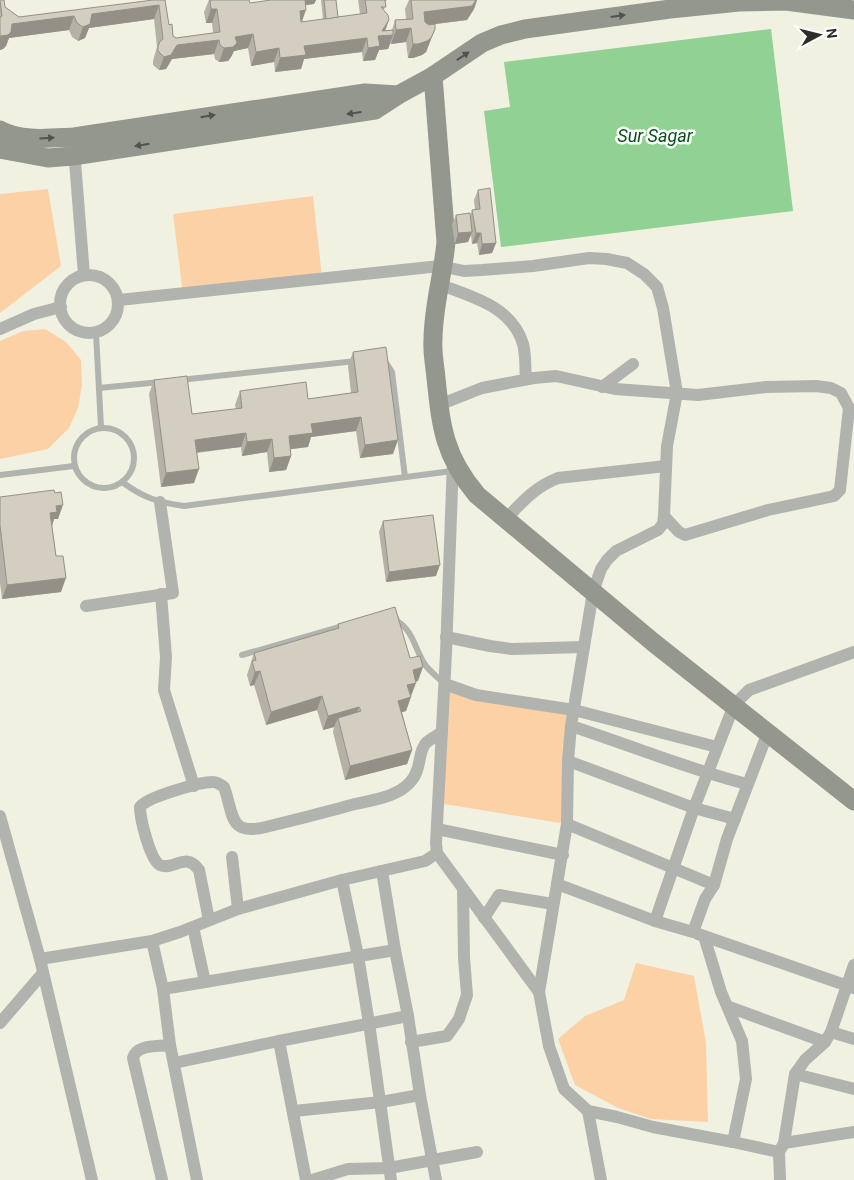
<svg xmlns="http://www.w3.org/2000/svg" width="854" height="1180" font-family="Roboto,sans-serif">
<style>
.green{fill:#fdd1a6}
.water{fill:#91d194}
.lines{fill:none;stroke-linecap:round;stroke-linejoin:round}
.lane{stroke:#b1b4ae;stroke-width:6}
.street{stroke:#b1b4ae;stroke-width:12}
.secondary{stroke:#93978e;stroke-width:19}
.wall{fill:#b6b1a6}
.shaded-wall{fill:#949087}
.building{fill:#d4cec1;stroke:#949087}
.oneway{fill:#51534c}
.labels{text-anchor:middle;stroke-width:5;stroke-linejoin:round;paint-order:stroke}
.water-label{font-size:18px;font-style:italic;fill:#074f16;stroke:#fff}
</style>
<rect width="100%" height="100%" fill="#f1f1e2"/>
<g class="green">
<polygon points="48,189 61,266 0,313 0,194"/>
<polygon points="313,196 322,277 183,294 173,214"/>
<polygon points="45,329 66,342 81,360 82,385 78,408 69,428 48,449 0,459 0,341 23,331"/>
<polygon points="445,684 574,710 567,824 438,803"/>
<polygon points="636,963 694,976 706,1043 708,1122 651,1119 618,1108 575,1085 558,1039 585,1016 624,1000"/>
</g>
<polygon class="water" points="771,29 793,211 501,247 484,111 510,107 504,62"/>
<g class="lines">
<g class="lane">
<polyline points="96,333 101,427"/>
<polyline points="385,361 392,372 405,477"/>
<polyline points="180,380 356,361"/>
<polyline points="99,388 160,382"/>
<circle cx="104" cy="458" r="30"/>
<polyline points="0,475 74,466"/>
<path d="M 122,482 C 144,498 157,502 184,506 L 452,471"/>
<path d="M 396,618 L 397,621 C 414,631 415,651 426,666 C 431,672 438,678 444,683"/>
<polyline points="242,655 343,626"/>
</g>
<g class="street">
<polyline points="74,149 84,275"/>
<circle cx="89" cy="304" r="29"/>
<path d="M 441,285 C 473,297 512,307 523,344 C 526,355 525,368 526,379"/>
<polyline points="119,300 440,266 464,271 482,270 533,266 589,258 607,259 627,263 644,274 657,287 663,308 677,393 667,446 664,516 663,524 658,530 616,551 607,560 601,569 593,592 571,726 568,761 567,824 539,992 549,1046 564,1089 588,1111 617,1117 653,1127 733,1142 746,1079 742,1041 721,992 704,936"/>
<polyline points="0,329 34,314 61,307"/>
<polyline points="602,387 633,364"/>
<polyline points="439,405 482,388 534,378 556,376 615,389 698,395 766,387 816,386 831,388 841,393 849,408 854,413"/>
<polyline points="453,461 446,653 436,843 437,853 539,992"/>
<polyline points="664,516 679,532 685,535 768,510 834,496 840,490 849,408"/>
<path d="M 506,519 C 522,502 535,487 558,478 L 666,466"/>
<polyline points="161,594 166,657 164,690 194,786"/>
<polyline points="86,606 173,593 160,502"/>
<polyline points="446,637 490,646 512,649 584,647"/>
<polyline points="445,684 476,695 574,710 717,747"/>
<path d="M 571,726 C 630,745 687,769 747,784"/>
<polyline points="568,761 694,808 735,819"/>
<polyline points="0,816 40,959 92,1180"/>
<polyline points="437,829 563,855"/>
<polyline points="232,857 238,909"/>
<polyline points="382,871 395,950"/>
<polyline points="342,880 358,956 369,1023 391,1180"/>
<polyline points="557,884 655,921 693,932 705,899 714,885 567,824"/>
<polyline points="714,885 727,839 768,732"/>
<polyline points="484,918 499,895 553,904"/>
<path d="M 209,920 L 199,870 C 186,851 174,871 160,865 C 150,860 140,818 140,807 C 147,797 200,782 213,782 C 217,782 220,784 224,787 C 234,814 228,836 266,827 C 294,820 323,813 351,805 C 369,801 391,798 405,787 C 424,772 416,754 426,743 C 430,739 437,736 442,732"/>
<polyline points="655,921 694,808 734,705 749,690 854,652"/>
<polyline points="193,927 205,982 395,950 408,1016"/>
<polyline points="698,934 854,988"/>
<polyline points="152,941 163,989"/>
<polyline points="40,959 152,941 180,932 238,909 342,880 425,861 437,853"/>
<polyline points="729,1007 825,1042"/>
<polyline points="0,1023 43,973"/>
<polyline points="831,1032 854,1039"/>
<polyline points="411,1042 447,1036 459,1019 467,995 464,958 463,890"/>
<polyline points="174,1063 279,1041"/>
<polyline points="795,1074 805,1060 825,1042 831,1032 854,965"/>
<polyline points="854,1089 795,1074 784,1143 854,1132"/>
<polyline points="294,1111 381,1102 420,1095"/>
<polyline points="588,1111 601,1180"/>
<polyline points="733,1142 779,1152"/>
<path d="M 162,1180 L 133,1058 C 137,1044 157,1047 170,1045"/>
<polyline points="197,1180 170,1045 163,989 205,982"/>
<polyline points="306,1180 279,1041 408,1016 420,1095 436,1180"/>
<polyline points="312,1180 348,1169 389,1168 477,1152"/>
<polyline points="780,1180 779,1152 783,1145"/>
</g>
<g class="secondary">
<path d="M 433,76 L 446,242 C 443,275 433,307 433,340 C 432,353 435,366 436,378 C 441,427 444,456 477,495 L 654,643 L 854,801"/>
<path d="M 0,130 C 22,142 50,138 74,137 L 365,93 L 398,95 L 433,76 L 482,43 L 501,35 L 525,29 L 670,9 L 739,2 L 786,1 L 854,10"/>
<polyline points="0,149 48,158 73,156 375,110 398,95"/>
</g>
</g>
<g class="wall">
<polygon points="0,0 5,7 19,17 165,0 169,25 173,36 176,38 213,33 212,23 206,23 204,12 209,0 249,0 250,3 316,0 314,4 305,5 302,22 323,19 321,0 336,0 338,17 360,14 358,0 387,0 385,2 384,11 389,20 385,30 392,30 395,20 406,19 405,9 409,0 477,0 474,9 467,20 428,25 435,29 426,52 422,55 413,58 408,58 406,42 391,44 391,42 388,49 379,50 375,60 363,61 362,52 304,59 301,69 275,72 274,62 251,66 248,48 234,51 231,57 228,61 219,62 215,59 214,54 172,59 166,69 159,70 153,65 153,61 157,47 154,19 89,28 85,38 78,41 72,37 69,30 9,38 6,46 3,49 0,50"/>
<polygon points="478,190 496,243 492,253 479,255 477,243 472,244 471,235 468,242 455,244 452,225 456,215 470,217 472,210 475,210 474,200"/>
<polygon points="353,352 393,454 360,458 356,431 311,437 308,447 290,449 291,456 286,470 269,472 267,452 242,456 241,447 197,453 194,483 161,487 149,394 154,380 192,414 236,409 235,405 240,391 308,399 351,393 348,366"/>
<polygon points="0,497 58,519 54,519 52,526 61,592 2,599 0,583"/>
<polygon points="383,521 436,576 386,582 379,532"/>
<polygon points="338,624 410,658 418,681 416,681 406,711 402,712 412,750 407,764 345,780 333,732 334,727 323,730 317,710 266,725 254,685 250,686 247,675 254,653 336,629"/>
</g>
<g class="shaded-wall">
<polygon points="300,0 320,0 316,0 314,4 298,6"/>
<polygon points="477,0 474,9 467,20 419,26 424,12"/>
<polygon points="159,5 154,19 89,28 85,38 78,41 83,27 92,14"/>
<polygon points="211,9 217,9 212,23 206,23"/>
<polygon points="306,10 301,24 300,11"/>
<polygon points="74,16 69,30 9,38 6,46 3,49 0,50 0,36 12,24"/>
<polygon points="389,20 384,34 393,35 388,49 379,50 375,60 363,61 368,48 382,31"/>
<polygon points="411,28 406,42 391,44 396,30"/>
<polygon points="435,29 426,52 422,55 413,58 408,58 413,44"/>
<polygon points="253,34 248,48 234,51 231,57 228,61 219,62 224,48 235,37"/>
<polygon points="367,38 362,52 304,59 301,69 275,72 280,58 304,46"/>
<polygon points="219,40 214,54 172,59 166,69 159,70 164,57 177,45"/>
<polygon points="279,48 274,62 251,66 256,52"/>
<polygon points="472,232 468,242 455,244 458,233"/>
<polygon points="476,233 481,233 477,243 472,244"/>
<polygon points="496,243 492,253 479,255 482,244"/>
<polygon points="361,417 356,431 311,437 308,447 284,450 289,436 311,424"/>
<polygon points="246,433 241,447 190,453 195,440"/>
<polygon points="272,439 267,452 242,456 247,442"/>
<polygon points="398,440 393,454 360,458 365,445"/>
<polygon points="291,456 286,470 269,472 274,458"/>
<polygon points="199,469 194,483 161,487 166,473"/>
<polygon points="63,505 58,519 54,519 52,526 50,513 56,506"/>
<polygon points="440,565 436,576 386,582 389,572"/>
<polygon points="66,578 61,592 2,599 7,585"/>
<polygon points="423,667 418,681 408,684 413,670"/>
<polygon points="260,671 254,685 250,686 255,672"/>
<polygon points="416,683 411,696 407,685"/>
<polygon points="322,696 317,710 266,725 271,712"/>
<polygon points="411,697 406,711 393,715 398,701"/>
<polygon points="359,707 354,721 338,718 334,727 323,730 328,716"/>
<polygon points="412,750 407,764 345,780 350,766"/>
</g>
<g class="building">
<polygon points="0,0 4,0 5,7 19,17 153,0 165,0 169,25 172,24 173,36 176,38 220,32 217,9 211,9 210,0 249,0 250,3 271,0 305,0 306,10 300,11 301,22 367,13 365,0 385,0 386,7 381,7 388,15 389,20 382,31 393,30 393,35 378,36 380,46 368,48 367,38 304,46 306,55 280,58 279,48 256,52 253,34 235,37 237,43 233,47 224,48 220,45 219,40 177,45 171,55 164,57 158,51 158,47 159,43 163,39 159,5 92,14 90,24 83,27 77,23 74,16 12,24 11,32 8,35 0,36 0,17 2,16"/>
<polygon points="324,0 336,0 338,17 326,19"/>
<polygon points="411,0 476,0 472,6 424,12 425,22 429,25 435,24 435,29 431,38 427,41 418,44 413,44 411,28 396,30 395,20 413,19"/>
<polygon points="490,188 496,243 482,244 481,233 476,233 472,210 480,209 478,190"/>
<polygon points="470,213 472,232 458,233 456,215"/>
<polygon points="386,347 398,440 365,445 361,417 311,424 313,433 289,436 291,456 274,458 272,439 247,442 246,433 195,440 199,469 166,473 154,380 187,376 192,414 242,408 240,391 306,382 308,399 358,392 353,352"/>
<polygon points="54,490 55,493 61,492 63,505 56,506 57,512 50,513 56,556 63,556 66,578 7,585 0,525 0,497"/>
<polygon points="433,515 440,565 389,572 383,521"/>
<polygon points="395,607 410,658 420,656 423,667 413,670 416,683 407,685 411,697 398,701 412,750 350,766 338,718 361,711 359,707 328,716 322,696 271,712 260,671 255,672 252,661 256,660 254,653 339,628 338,624"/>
</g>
<defs><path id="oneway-solid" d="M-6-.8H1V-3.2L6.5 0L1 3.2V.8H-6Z" transform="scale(1.25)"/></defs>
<g class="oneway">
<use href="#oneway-solid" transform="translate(618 16) rotate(-8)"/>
<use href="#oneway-solid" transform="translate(463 56) rotate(-34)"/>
<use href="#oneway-solid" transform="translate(354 113) rotate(172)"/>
<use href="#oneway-solid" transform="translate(208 116) rotate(-9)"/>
<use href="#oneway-solid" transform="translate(47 138) rotate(-3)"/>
<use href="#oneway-solid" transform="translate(142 145) rotate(171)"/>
</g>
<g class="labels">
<g class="water-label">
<text x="655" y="142">Sur Sagar</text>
</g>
</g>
<g transform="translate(819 35) rotate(83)" stroke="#ffffff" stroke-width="4" paint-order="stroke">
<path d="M0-4L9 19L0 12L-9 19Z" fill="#2e2e28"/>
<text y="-8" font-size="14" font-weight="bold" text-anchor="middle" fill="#2e2e28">N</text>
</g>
</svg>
